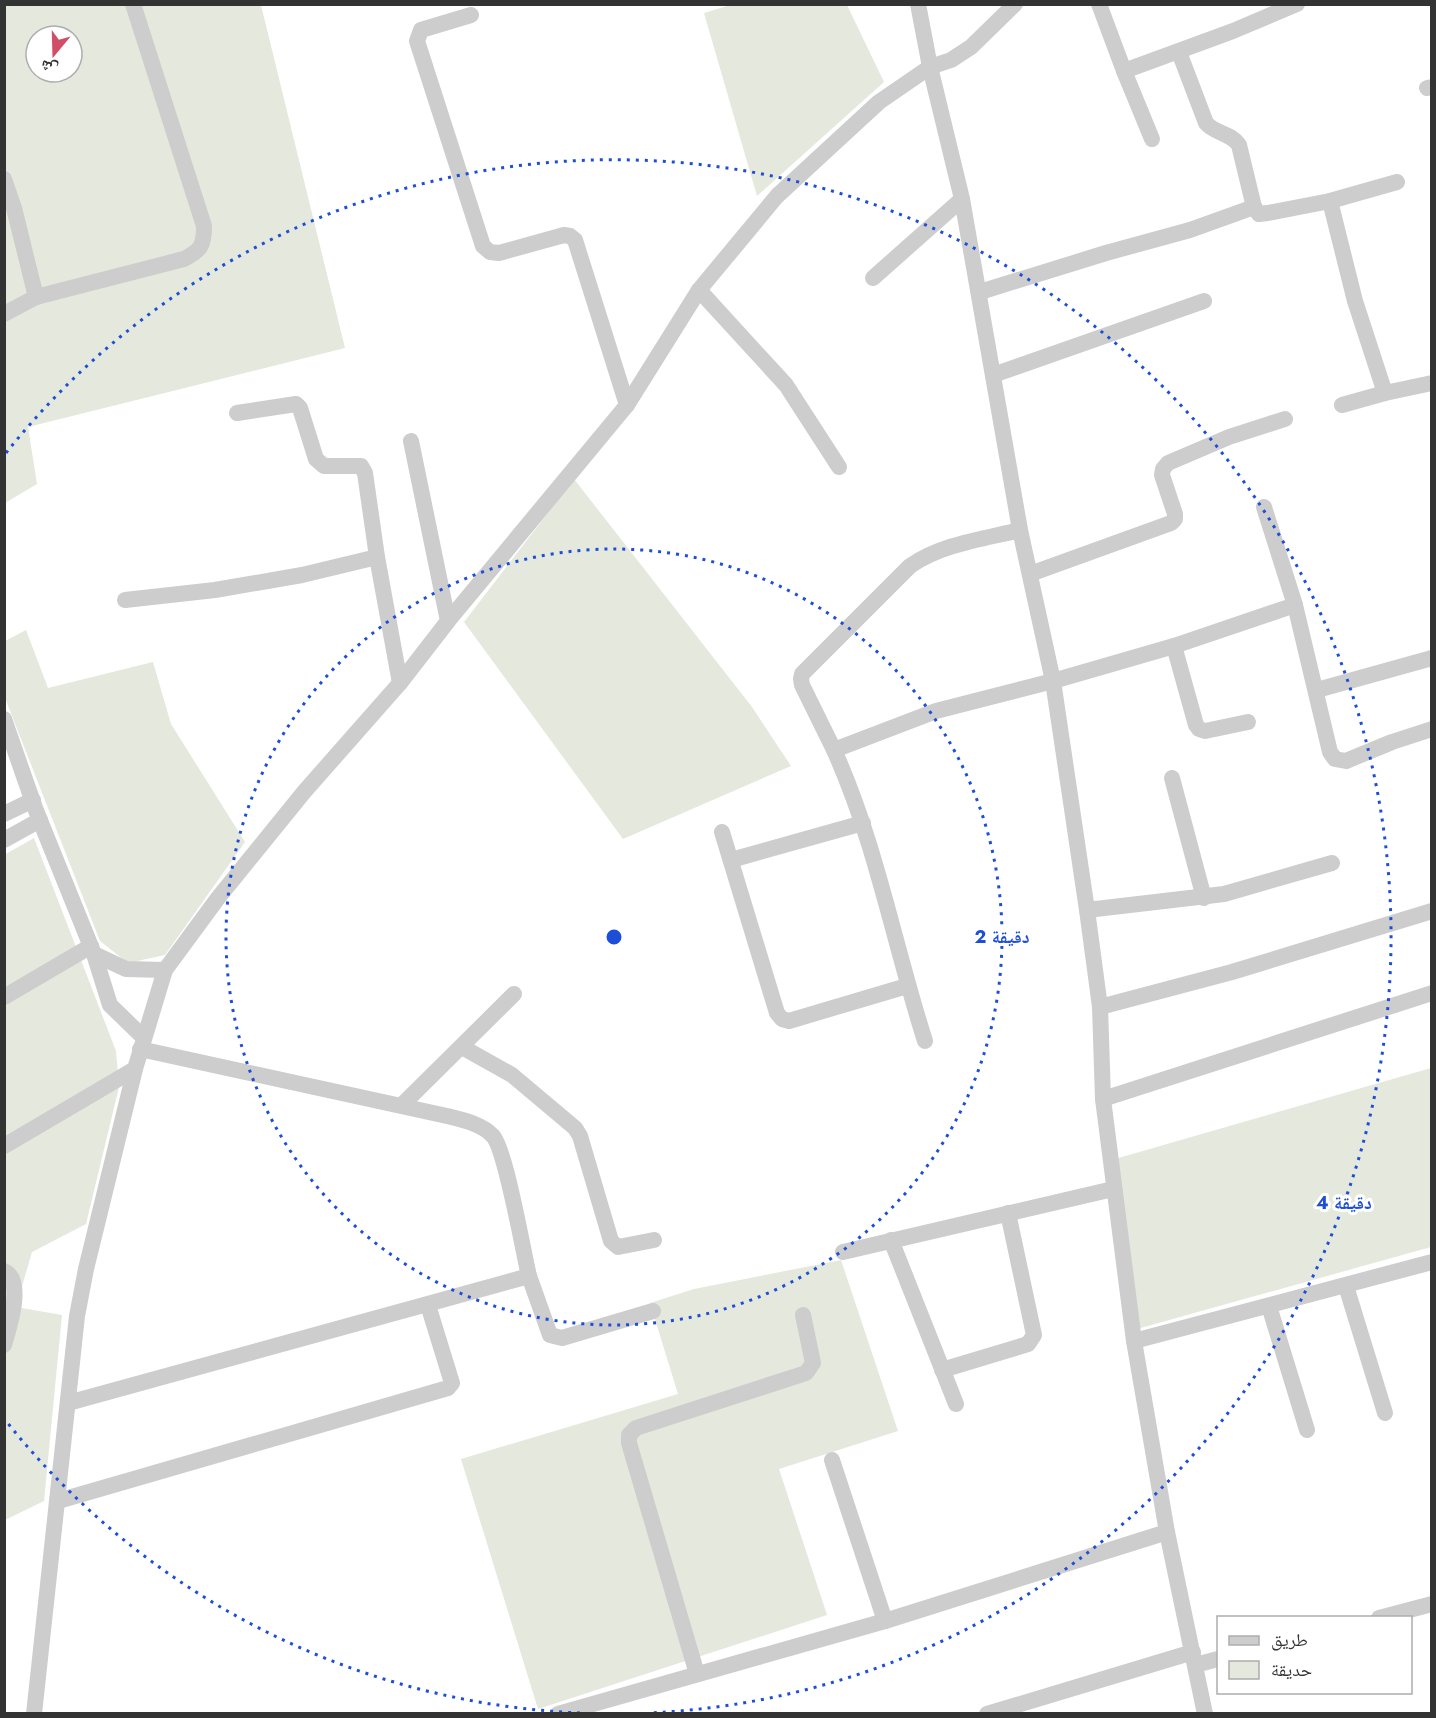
<svg xmlns="http://www.w3.org/2000/svg" width="1436" height="1718" font-family="Jost,'Noto Naskh Arabic',sans-serif">
<style>
.green{fill:#e4e8dd;fill-rule:evenodd}
.lines{fill:none;stroke-linecap:round;stroke-linejoin:round}
.minor{stroke:#cdcdcd;stroke-width:16}
.ring{fill:none;stroke:#1d4ed8;stroke-width:3;stroke-dasharray:3 6}
.centre{fill:#1d4ed8;stroke:#fff;stroke-width:3}
.ring-label{font-size:18px;text-anchor:middle;font-weight:bold;fill:#1d4ed8;stroke:#fff;stroke-width:6;stroke-linejoin:round;paint-order:stroke}
</style>
<rect width="100%" height="100%" fill="#fff"/>
<g class="green">
<polygon points="734,4 847,5 884,82 757,196 704,13"/>
<path d="M 5,5 L 261,5 L 345,348 L 28,427 L 37,484 L 5,503 ZM 36,36 L 72,36 L 72,72 L 36,72 Z"/>
<polygon points="574,479 752,707 791,766 623,839 464,622"/>
<polygon points="26,630 48,688 153,662 171,724 245,842 165,955 128,963 100,941 5,698 5,641"/>
<polygon points="34,838 116,1051 119,1087 86,1224 32,1252 16,1307 62,1315 44,1501 5,1520 4,855"/>
<polygon points="1431,1068 1431,1247 1137,1329 1115,1159"/>
<polygon points="841,1260 898,1431 779,1469 827,1615 538,1709 461,1459 678,1394 650,1303 694,1289"/>
</g>
<g class="lines">
<g class="minor">
<polyline points="918,4 930,67 962,199 1020,530 1053,681 1087,910 1100,1007 1103,1099 1134,1341 1167,1532 1205,1714"/>
<polyline points="1099,4 1124,71 1233,31 1297,4"/>
<polyline points="471,15 421,30 417,41 483,246 490,252 499,253 564,235 570,236 575,240 627,405"/>
<path d="M 1179,52 L 1206,123 C 1215,134 1230,132 1239,145 L 1254,207"/>
<polyline points="1124,71 1152,139"/>
<polyline points="1427,88 1432,87"/>
<polyline points="4,179 14,208 36,297 4,314"/>
<polyline points="1330,201 1355,301 1385,393"/>
<polyline points="873,278 962,199"/>
<polyline points="699,290 786,385 839,467"/>
<polyline points="980,292 1106,253 1190,230 1254,207 1259,214 1268,213 1330,201 1397,182"/>
<path d="M 36,297 L 184,259 C 201,250 204,246 204,226 L 133,4"/>
<polyline points="993,375 1204,301"/>
<polyline points="1342,405 1385,393 1432,383"/>
<polyline points="237,413 296,404 300,408 316,459 324,466 361,466 365,473 377,557 400,683"/>
<polyline points="411,441 448,621"/>
<polyline points="1264,507 1295,605 1330,752 1335,759 1346,761 1392,742 1432,729"/>
<path d="M 1020,530 C 983,539 942,544 910,566 L 802,674 L 801,679 L 802,685 L 834,750 L 936,711 L 1053,681 L 1174,646 L 1295,605"/>
<polyline points="1030,574 1171,523 1175,519 1175,514 1162,475 1163,469 1168,463 1229,437 1285,419"/>
<polyline points="125,600 215,590 302,575 377,557"/>
<polyline points="1174,646 1196,725 1199,729 1205,731 1248,722"/>
<polyline points="1317,690 1432,658"/>
<polyline points="4,719 35,808 94,954 110,1005 143,1037"/>
<path d="M 834,750 C 876,843 894,944 925,1041"/>
<polyline points="1172,778 1204,898"/>
<polyline points="4,814 33,800"/>
<polyline points="722,832 777,1013 782,1019 789,1021 907,986"/>
<polyline points="4,840 40,820"/>
<polyline points="731,860 863,823"/>
<polyline points="1087,910 1224,894 1332,863"/>
<polyline points="94,954 126,969 165,970"/>
<polyline points="4,997 91,946"/>
<polyline points="1100,1007 1232,972 1432,911"/>
<polyline points="462,1047 512,1075 575,1128 580,1136 611,1241 618,1247 654,1240"/>
<path d="M 140,1049 L 447,1116 C 463,1120 482,1124 493,1136 C 506,1151 523,1251 529,1276"/>
<polyline points="1103,1099 1432,993"/>
<polyline points="402,1105 514,994"/>
<polyline points="4,1146 135,1069"/>
<polyline points="891,1240 956,1404"/>
<polyline points="843,1252 1113,1189"/>
<path d="M 4,1271 C 25,1280 9,1328 4,1345"/>
<polyline points="1346,1286 1385,1413"/>
<polyline points="1269,1306 1307,1430"/>
<polyline points="1134,1341 1432,1262"/>
<polyline points="942,1370 1028,1344 1034,1335 1008,1213"/>
<polyline points="68,1403 529,1276 550,1335 562,1338 653,1311"/>
<polyline points="832,1460 885,1621"/>
<polyline points="58,1501 448,1388 452,1383 428,1305"/>
<polyline points="1379,1618 1432,1604"/>
<polyline points="1195,1665 1218,1659"/>
<polyline points="697,1674 629,1443 629,1435 636,1428 806,1373 813,1363 803,1315"/>
<polyline points="34,1714 77,1316 86,1269 135,1069 165,970 218,898 304,792 400,683 448,621 627,405 699,290 777,196 879,102 930,67 951,60 971,47 1015,4"/>
<polyline points="558,1714 885,1621 1167,1532"/>
<polyline points="987,1714 1193,1652"/>
</g>
</g>
<g class="ring">
<circle cx="614" cy="937" r="388"/>
<path d="M580 1713A777 777 0 0 1 6 1421M6 453A777 777 0 1 1 648 1713"/>
</g>
<circle cx="614" cy="937" r="9" class="centre"/>
<g class="ring-label">
<text x="1002" y="943">2 دقيقة</text>
<text x="1344" y="1209">4 دقيقة</text>
</g>
<rect width="1436" height="1718" fill="none" stroke="#333333" stroke-width="12"/>
<rect x="1217" y="1616" width="195" height="78" fill="#ffffff" stroke="#adadad" stroke-width="1.5"/>
<rect x="1229" y="1636" width="30" height="9" fill="#cdcdcd" stroke="#adadad" stroke-width="1.5"/>
<text x="1271" y="1646" font-size="18" fill="#333333">طريق</text>
<rect x="1229" y="1661" width="30" height="18" fill="#e4e8dd" stroke="#adadad" stroke-width="1.5"/>
<text x="1271" y="1676" font-size="18" fill="#333333">حديقة</text>
<g transform="translate(54 54) rotate(199)"><circle r="28" fill="#ffffff" stroke="#adadad" stroke-width="1.5"/>
<path d="M0-4.5L10 22L0 15L-10 22Z" fill="#d14e68"/>
<text y="-9" font-size="16" font-weight="bold" text-anchor="middle" fill="#333333">ش</text>
</g>
</svg>
